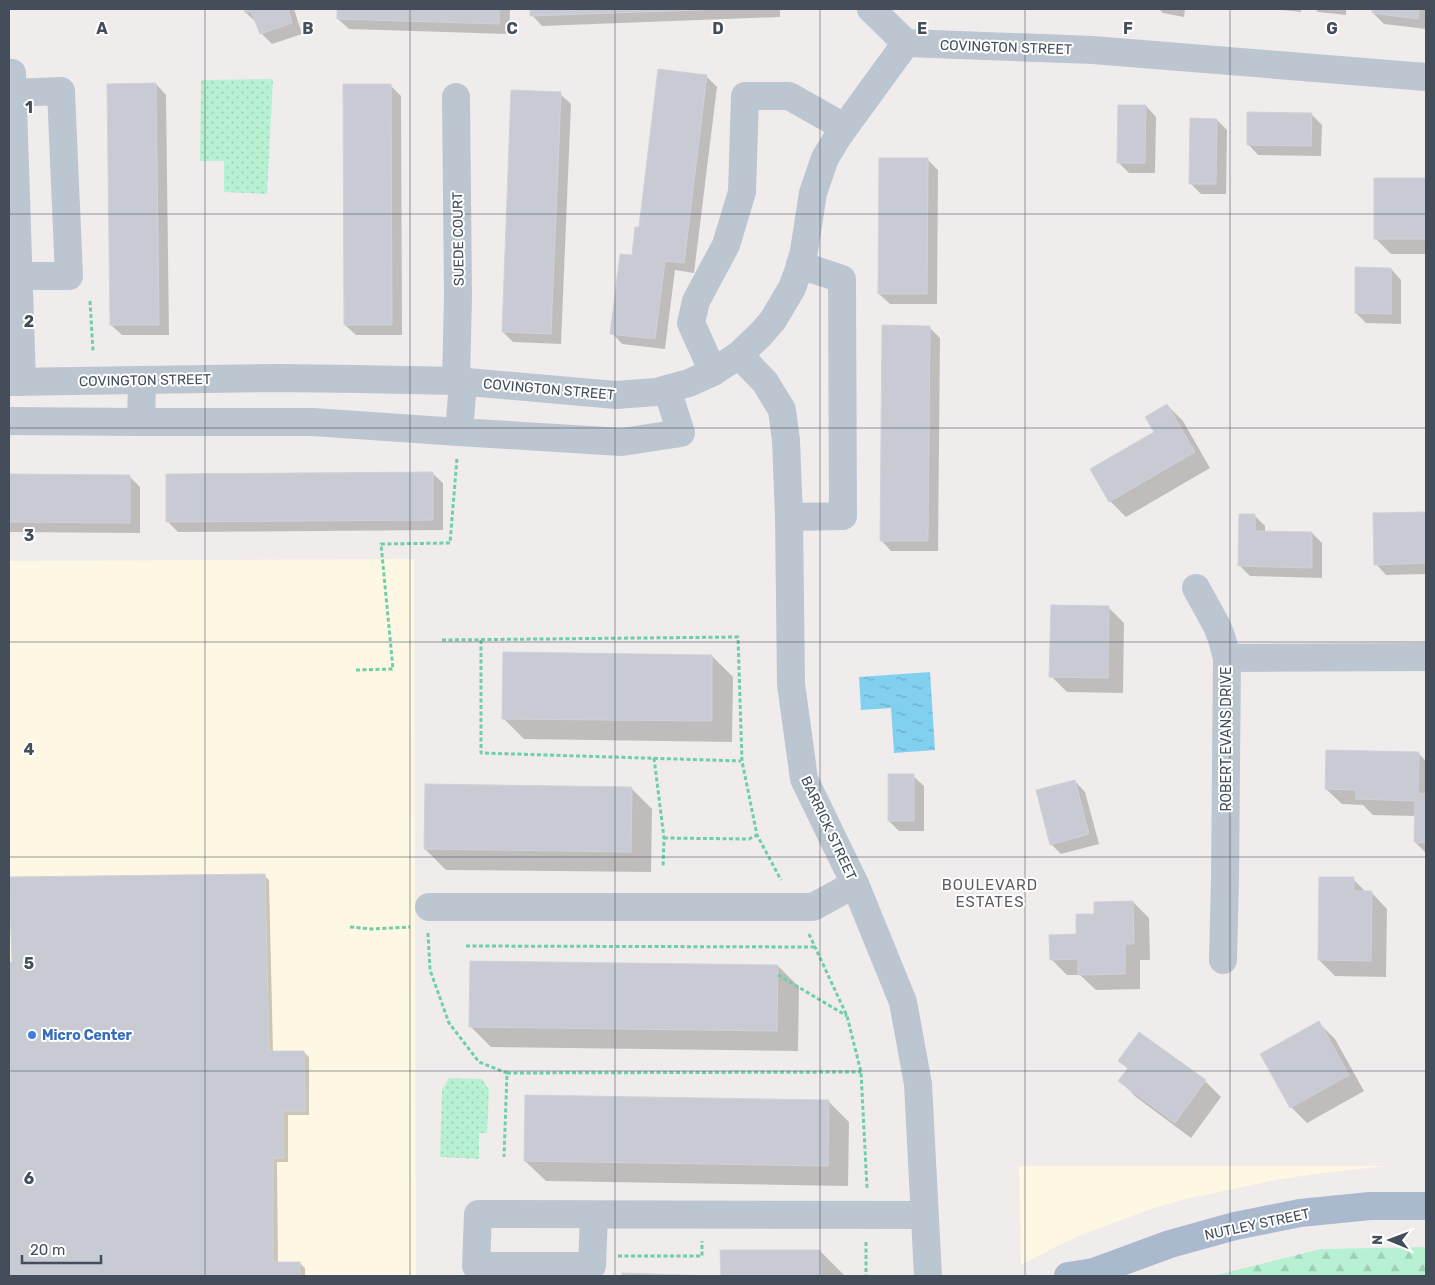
<svg xmlns="http://www.w3.org/2000/svg" width="1435" height="1285" font-family="Rubik,sans-serif">
<style>
.commercial{fill:#fdf7e3}
.forest{fill:url(#forest-firs)}
.park{fill:url(#park-dots)}
.water{fill:url(#water-ripples)}
.shadow{fill:#0003}
.building{fill:#c8cbd3;stroke:#d0d2d9}
.lines{fill:none;stroke-linecap:round;stroke-linejoin:round}
.path{stroke:#6dd0a8;stroke-width:3;stroke-dasharray:4 2.5;stroke-linecap:butt}
.minor{stroke:#bcc6d0;stroke-width:28}
.major{stroke:#aab9ce;stroke-width:28}
.grid{fill:none;stroke:#444e5b;stroke-width:1;stroke-opacity:0.55}
.shop-dot{fill:#3f7fe0;stroke:#fff;stroke-width:2}
.labels{text-anchor:middle;stroke-width:4;stroke-linejoin:round;paint-order:stroke}
.street-label{font-size:14px;fill:#444e5b;stroke:#fff}
.shop-label{font-size:14px;font-weight:bold;fill:#366cbe;stroke:#fff;text-anchor:start}
.neighbourhood-label{font-size:15px;letter-spacing:1px;fill:#595c62;stroke:#fff}
.grid-label{font-size:16px;text-anchor:middle;font-weight:bold;fill:#444e5b;stroke:#fff;stroke-width:4;stroke-linejoin:round;paint-order:stroke}
</style>
<defs>
<pattern id="forest-firs" width="22" height="20" patternUnits="userSpaceOnUse" patternTransform="scale(1.25)"><rect width="22" height="20" fill="#b7f1d2"/><path d="M5 1l3.5 6h-7zM16 11l3.5 6h-7z" fill="#9fd0b7"/></pattern>
<pattern id="park-dots" width="8" height="8" patternUnits="userSpaceOnUse" patternTransform="scale(1.25)"><rect width="8" height="8" fill="#b7f1d2"/><path d="M2 2h.1M6 6h.1" fill="none" stroke="#9fd0b7" stroke-width="1.8" stroke-linecap="round"/></pattern>
<pattern id="water-ripples" width="26" height="14" patternUnits="userSpaceOnUse" patternTransform="scale(1.25)"><rect width="26" height="14" fill="#81d0f0"/><path d="M2 4q2-2 4 0t4 0M15 11q2-2 4 0t4 0" fill="none" stroke="#6babc5"/></pattern>
</defs>
<rect width="100%" height="100%" fill="#f0ecec"/>
<g class="commercial">
<polygon points="414,559 416,1276 9,1276 9,561"/>
<polygon points="1019,1166 1385,1166 1315,1174 1275,1180 1186,1199 1154,1208 1086,1233 1057,1246 1021,1265"/>
</g>
<polygon class="forest" points="1426,1247 1426,1276 1213,1276 1321,1249"/>
<g class="park">
<polygon points="273,79 267,194 224,192 224,161 200,161 201,80"/>
<polygon points="449,1078 482,1079 489,1090 487,1133 479,1133 479,1159 440,1157 442,1090"/>
</g>
<polygon class="water" points="930,672 935,750 894,753 891,708 861,710 859,677"/>
<g class="shadow">
<polygon points="245,9 294,9 302,34 272,44 261,33 257,23 246,13"/>
<polygon points="338,9 510,9 509,34 349,29 338,19"/>
<polygon points="531,9 780,9 780,17 542,26 532,15"/>
<polygon points="1159,9 1185,9 1184,17 1163,13"/>
<polygon points="1273,9 1301,9 1301,12"/>
<polygon points="1315,9 1346,9 1346,15 1318,12"/>
<polygon points="1374,9 1426,9 1426,29 1384,24 1373,13"/>
<polygon points="706,76 717,87 694,273 675,270 665,349 622,344 612,333 641,229"/>
<polygon points="156,84 166,95 169,335 122,335 111,325"/>
<polygon points="390,85 401,96 402,335 356,335 345,325"/>
<polygon points="560,94 571,104 561,344 513,342 503,332"/>
<polygon points="1146,106 1156,117 1155,173 1129,173 1118,162"/>
<polygon points="1311,114 1322,125 1321,156 1258,155 1248,144"/>
<polygon points="1217,120 1227,130 1226,194 1201,194 1190,183"/>
<polygon points="927,159 938,170 937,304 890,304 879,294"/>
<polygon points="1375,179 1426,180 1426,254 1391,254 1375,238"/>
<polygon points="1391,269 1401,280 1401,324 1366,323 1356,313"/>
<polygon points="929,327 940,338 938,551 891,551 881,540"/>
<polygon points="1167,405 1183,421 1210,468 1126,517 1110,501 1155,433"/>
<polygon points="432,473 443,483 443,530 178,532 168,522"/>
<polygon points="9,475 129,476 140,487 140,533 9,532"/>
<polygon points="1426,513 1426,574 1386,575 1376,564 1374,515"/>
<polygon points="1254,515 1265,526 1265,532 1312,533 1322,543 1322,578 1250,576 1240,566"/>
<polygon points="1108,607 1124,623 1123,693 1067,692 1051,676"/>
<polygon points="712,656 733,677 732,742 524,739 503,718"/>
<polygon points="1419,754 1426,761 1426,853 1415,842 1416,816 1373,815 1363,805 1342,804 1326,789"/>
<polygon points="913,776 924,786 924,831 899,831 889,821"/>
<polygon points="1075,781 1085,792 1099,844 1061,854 1051,844"/>
<polygon points="631,788 652,809 651,872 446,870 425,849"/>
<polygon points="264,875 269,880 273,1052 304,1052 309,1057 309,1115 288,1115 288,1162 277,1162 278,1264 300,1263 305,1268 305,1276 9,1276 9,964 13,964"/>
<polygon points="1353,879 1367,893 1372,893 1387,909 1386,977 1335,976 1319,960"/>
<polygon points="1133,902 1149,918 1150,960 1140,960 1140,989 1096,990 1080,975 1067,975 1051,959 1078,936"/>
<polygon points="778,966 799,987 798,1051 491,1047 470,1026"/>
<polygon points="1319,1023 1335,1039 1364,1091 1307,1123 1291,1107"/>
<polygon points="1120,1060 1205,1081 1221,1097 1191,1138 1136,1097 1120,1081 1128,1069"/>
<polygon points="828,1101 849,1122 848,1186 546,1181 525,1161"/>
<polygon points="722,1251 820,1251 845,1276 722,1276"/>
<polygon points="623,1274 687,1276 623,1276"/>
</g>
<g class="building">
<polygon points="244,9 288,9 292,23 260,34 251,11 245,13"/>
<polygon points="337,9 499,9 499,24 337,19"/>
<polygon points="530,9 725,9 530,16"/>
<polygon points="1372,9 1419,9 1418,19 1372,13"/>
<polygon points="658,69 707,75 684,263 665,261 655,339 610,334 620,254 632,255 635,227 639,227"/>
<polygon points="156,83 159,325 110,325 107,84"/>
<polygon points="343,84 391,84 392,325 344,325"/>
<polygon points="511,90 561,92 551,334 502,332"/>
<polygon points="1118,105 1146,105 1145,163 1117,163"/>
<polygon points="1247,112 1312,113 1311,146 1247,145"/>
<polygon points="1190,118 1217,119 1216,184 1189,184"/>
<polygon points="879,158 928,158 927,294 878,294"/>
<rect x="1374" y="178" width="52" height="61"/>
<polygon points="1355,267 1391,268 1391,314 1355,313"/>
<polygon points="882,325 930,326 928,541 880,541"/>
<polygon points="1167,404 1195,452 1109,502 1090,469 1154,432 1145,417"/>
<polygon points="433,472 433,520 166,522 166,474"/>
<polygon points="9,474 130,475 130,523 9,522"/>
<polygon points="1426,512 1426,563 1374,565 1373,513"/>
<polygon points="1239,514 1255,514 1255,531 1312,532 1312,568 1238,566"/>
<polygon points="1051,605 1109,606 1108,678 1049,677"/>
<polygon points="503,652 712,655 712,721 502,719"/>
<polygon points="1326,750 1419,752 1418,794 1426,794 1426,843 1414,842 1415,801 1356,799 1356,790 1325,789"/>
<rect x="888" y="774" width="26" height="47"/>
<polygon points="1075,780 1089,834 1050,845 1036,790"/>
<polygon points="425,784 632,787 631,852 424,849"/>
<polygon points="265,874 269,1051 304,1051 305,1111 283,1111 284,1158 273,1158 273,1262 300,1262 300,1276 9,1276 9,962 12,962 9,877"/>
<polygon points="1319,877 1354,877 1354,891 1372,891 1371,961 1318,960"/>
<polygon points="1133,901 1134,944 1125,944 1125,974 1078,975 1078,959 1050,960 1049,935 1076,934 1076,914 1094,914 1094,902"/>
<polygon points="470,961 778,965 777,1031 469,1027"/>
<polygon points="1319,1021 1349,1075 1290,1108 1260,1054"/>
<polygon points="1139,1032 1206,1080 1175,1123 1118,1081 1128,1068 1118,1061"/>
<polygon points="525,1095 829,1100 828,1166 524,1161"/>
<polygon points="720,1250 820,1250 821,1276 721,1276"/>
<polygon points="622,1273 715,1276 622,1276"/>
</g>
<g class="lines">
<g class="path">
<polyline points="90,301 93,351"/>
<polyline points="442,640 738,637 742,761 757,835 781,880"/>
<polyline points="481,640 481,753 741,761"/>
<polyline points="356,670 393,669 381,544 450,543 457,458"/>
<polyline points="654,758 664,838 663,867"/>
<polyline points="664,838 749,839 757,835"/>
<polyline points="350,927 372,929 410,927"/>
<polyline points="428,933 430,970 449,1023 479,1062 507,1073 504,1157"/>
<polyline points="809,934 847,1016 861,1072 867,1188"/>
<polyline points="466,946 815,947"/>
<polyline points="778,975 847,1016"/>
<polyline points="507,1073 861,1072"/>
<polyline points="866,1242 866,1276"/>
<polyline points="618,1256 702,1256 702,1241"/>
</g>
<g class="minor">
<polyline points="871,9 906,43"/>
<polyline points="906,43 1093,50 1426,77"/>
<polyline points="12,73 22,382"/>
<polyline points="9,93 61,91 69,276 9,276"/>
<polyline points="739,355 765,382 782,410 786,440 789,517 791,684 804,779 855,884 903,1002 918,1084 928,1276"/>
<polyline points="713,372 691,323 696,301 726,245 742,192 745,96 789,96 844,127"/>
<polyline points="142,380 141,422 313,422 459,432"/>
<polyline points="456,381 458,296 456,97"/>
<polyline points="9,382 277,378 358,379 456,381 616,395 656,392 689,383 713,372 739,355 761,334 773,320 792,288 799,269 804,251 813,193 825,158 839,135 906,43"/>
<polyline points="463,382 459,432 622,442 681,433 667,389"/>
<polyline points="9,421 141,422"/>
<polyline points="789,517 843,516 842,279 800,265"/>
<polyline points="1196,588 1217,626 1222,639 1227,658 1225,880 1223,960"/>
<polyline points="1227,658 1426,657"/>
<polyline points="429,907 813,907 855,884"/>
<polyline points="594,1215 592,1266 476,1266 478,1214 924,1215"/>
</g>
<polyline class="major" points="1068,1276 1094,1272 1170,1244 1235,1226 1300,1213 1370,1206 1426,1206"/>
</g>
<path class="grid" d="M 205,9 L 205,1276M 410,9 L 410,1276M 615,9 L 615,1276M 820,9 L 820,1276M 1025,9 L 1025,1276M 1230,9 L 1230,1276M 9,214 L 1426,214M 9,428 L 1426,428M 9,642 L 1426,642M 9,857 L 1426,857M 9,1071 L 1426,1071"/>
<circle class="shop-dot" cx="32" cy="1035" r="5"/>
<g class="labels">
<g class="street-label">
<text transform="translate(1006 47) rotate(2)" y="5">COVINGTON STREET</text>
<text transform="translate(458 239) rotate(-91)" y="5">SUEDE COURT</text>
<text transform="translate(145 380) rotate(-1)" y="5">COVINGTON STREET</text>
<text transform="translate(549 389) rotate(5)" y="5">COVINGTON STREET</text>
<text transform="translate(1226 739) rotate(-90)" y="5">ROBERT EVANS DRIVE</text>
<text transform="translate(829 828) rotate(65)" y="5">BARRICK STREET</text>
<text transform="translate(1257 1224) rotate(-12)" y="5">NUTLEY STREET</text>
</g>
<g class="shop-label">
<text x="42" y="1040">Micro Center</text>
</g>
<g class="neighbourhood-label">
<text x="990" y="890">BOULEVARD<tspan x="990" dy="17">ESTATES</tspan></text>
</g>
</g>
<g class="grid-label">
<text x="102" y="34">A</text>
<text x="308" y="34">B</text>
<text x="512" y="34">C</text>
<text x="718" y="34">D</text>
<text x="922" y="34">E</text>
<text x="1128" y="34">F</text>
<text x="1332" y="34">G</text>
<text x="29" y="113">1</text>
<text x="29" y="327">2</text>
<text x="29" y="541">3</text>
<text x="29" y="755">4</text>
<text x="29" y="969">5</text>
<text x="29" y="1184">6</text>
</g>
<rect width="1435" height="1285" fill="none" stroke="#444e5b" stroke-width="20"/>
<g transform="translate(1390 1240) rotate(271)" stroke="#ffffff" stroke-width="4" paint-order="stroke">
<path d="M0-4L9 19L0 12L-9 19Z" fill="#444e5b"/>
<text y="-8" font-size="14" font-weight="bold" text-anchor="middle" fill="#444e5b">N</text>
</g>
<path d="M22 1255v8h79v-8" fill="none" stroke="#444e5b" stroke-width="2.5"/>
<text x="30" y="1255" font-size="15" fill="#444e5b" stroke="#ffffff" stroke-width="4" paint-order="stroke">20 m</text>
</svg>
